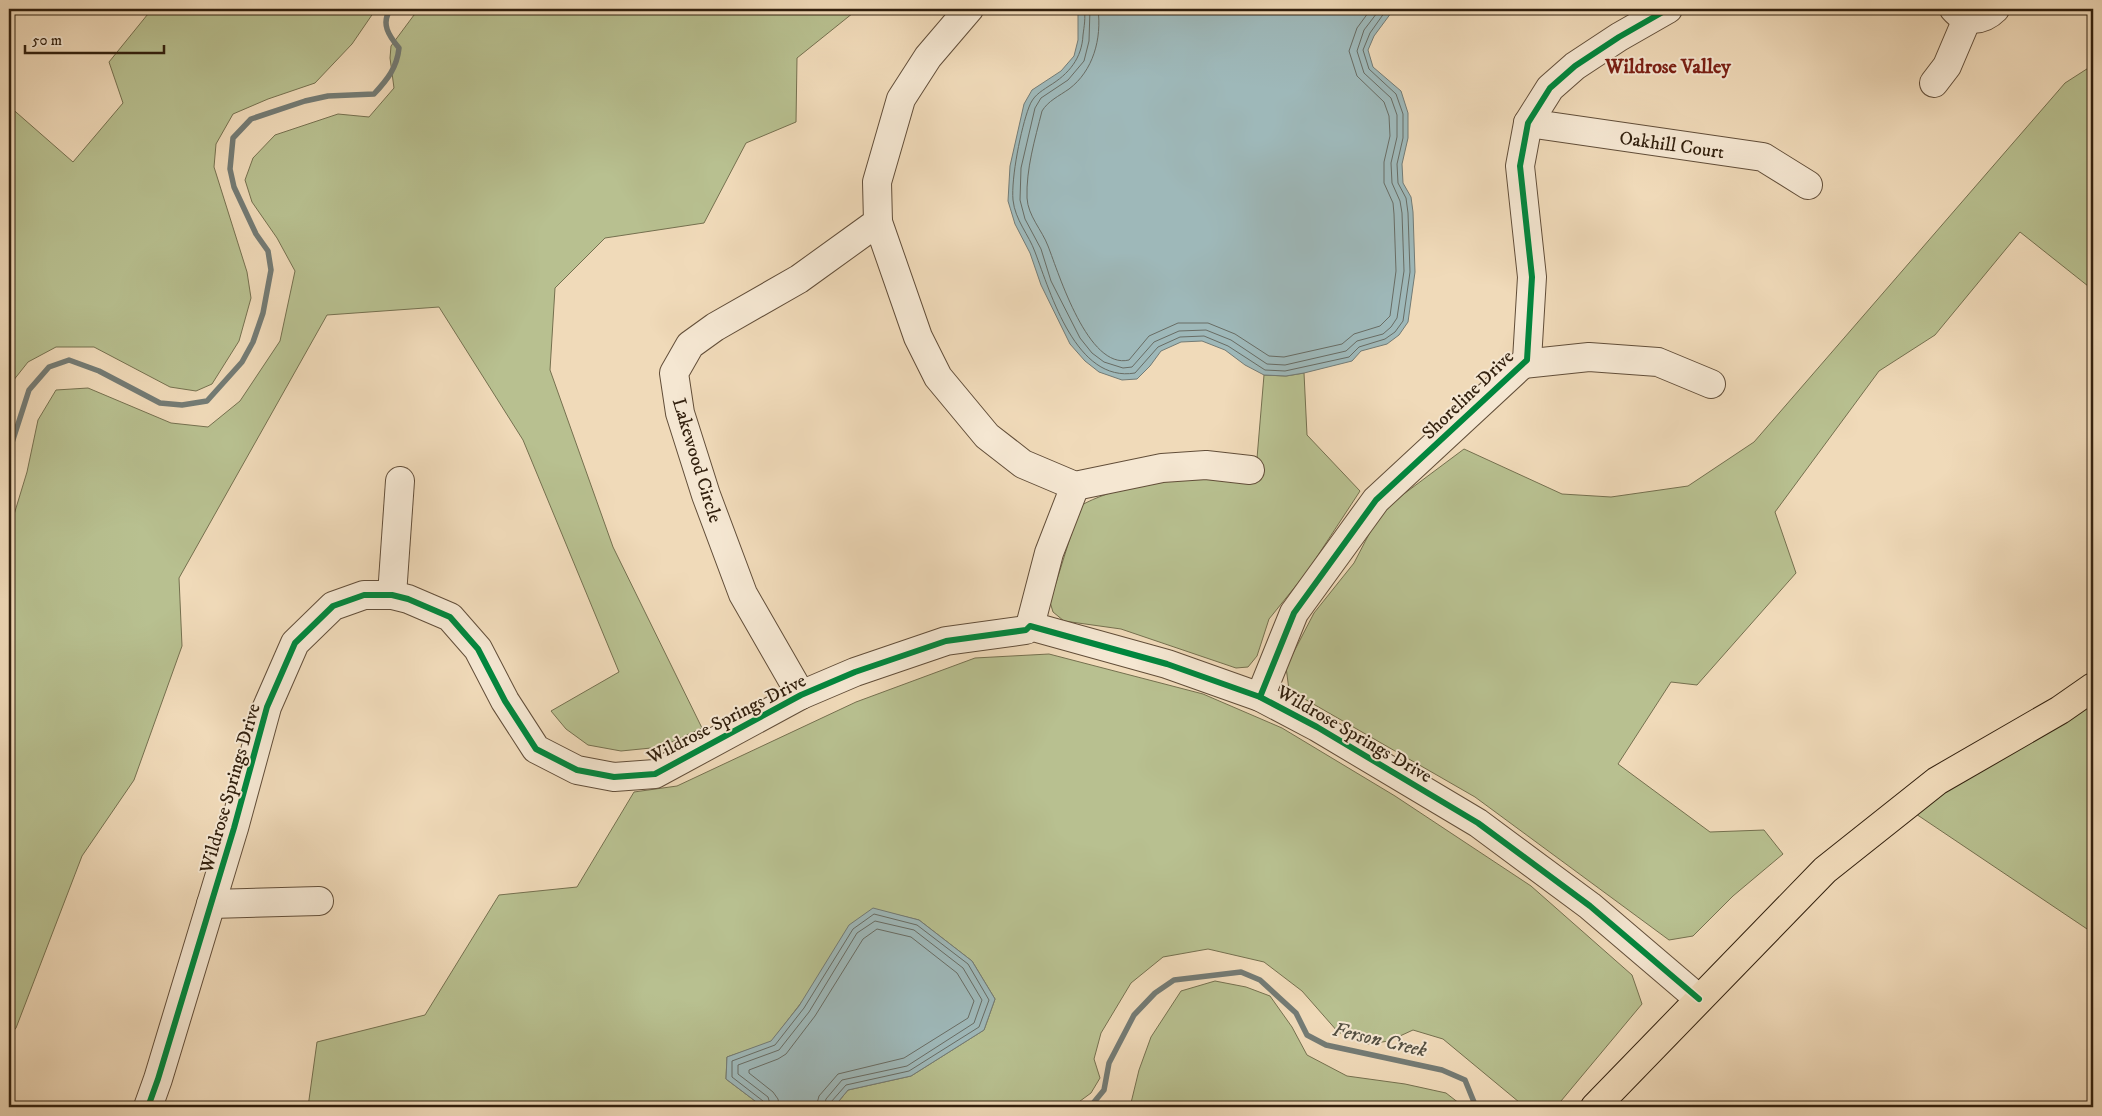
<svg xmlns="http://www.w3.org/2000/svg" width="2102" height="1116" font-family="'IM FELL DW Pica',serif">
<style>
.green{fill:#b8c090;stroke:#75704f}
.water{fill:#9eb8b9;stroke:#737b75}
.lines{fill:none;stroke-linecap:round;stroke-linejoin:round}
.shore{stroke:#686c64;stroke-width:1}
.stream{stroke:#737b75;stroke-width:5.5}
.minor-casing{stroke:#624e39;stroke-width:30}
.major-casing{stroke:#32200e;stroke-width:30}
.minor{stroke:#f5e7d2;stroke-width:28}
.major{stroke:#f0dab9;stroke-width:28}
.cycleway-casing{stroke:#f5e7d2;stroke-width:9}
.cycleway{stroke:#00873e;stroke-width:6}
.labels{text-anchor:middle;stroke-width:4;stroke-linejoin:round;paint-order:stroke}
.street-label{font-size:19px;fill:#32200e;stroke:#f5e7d2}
.neighbourhood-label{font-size:20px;font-weight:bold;fill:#7a1f14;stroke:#f5e7d2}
.water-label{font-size:20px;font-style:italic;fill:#524e41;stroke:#f5e7d2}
</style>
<rect width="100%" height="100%" fill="#f0dab9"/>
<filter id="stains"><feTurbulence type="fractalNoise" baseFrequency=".004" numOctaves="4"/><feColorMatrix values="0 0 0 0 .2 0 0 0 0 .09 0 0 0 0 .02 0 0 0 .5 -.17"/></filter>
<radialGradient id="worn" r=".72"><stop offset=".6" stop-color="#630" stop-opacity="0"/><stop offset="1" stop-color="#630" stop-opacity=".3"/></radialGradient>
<g class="green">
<polygon points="152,9 376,9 352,44 315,83 268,99 233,114 216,144 214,167 247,272 251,298 239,341 212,384 196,391 170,387 94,347 56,347 28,362 9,386 9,106 73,162 123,103 109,62"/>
<polygon points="422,9 858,9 797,58 796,122 746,143 704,223 605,238 555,288 550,370 613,547 702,728 661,747 621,751 588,745 566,729 551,711 619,672 523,440 439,307 327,315 179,578 182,646 134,780 82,856 16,1028 9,1036 9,531 27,472 38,420 56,390 88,388 171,423 208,427 240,401 280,341 295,271 277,238 252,202 245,180 253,158 275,135 338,114 369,117 394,88 390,58 391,46 414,15"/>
<polygon points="2093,65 2093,290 2020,232 1935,335 1879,371 1775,512 1796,573 1697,685 1671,682 1618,764 1710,832 1764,830 1783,854 1733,896 1693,936 1669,940 1475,797 1289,690 1286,667 1314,613 1354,563 1381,511 1464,449 1562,494 1611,497 1688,486 1754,442 2065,83"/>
<path d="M 1304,373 L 1307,435 L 1360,491 L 1307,572 L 1269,619 L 1257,656 L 1248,667 L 1236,668 L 1121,629 L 1064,621 L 1053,612 L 1050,602 L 1080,506 C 1111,488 1168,477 1204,478 C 1221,478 1238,481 1255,482 L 1264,375 L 1286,376 Z"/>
<polygon points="1049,654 1203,694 1282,728 1395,796 1531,886 1632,975 1642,1004 1556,1107 1525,1107 1443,1039 1413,1030 1389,1041 1368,1044 1338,1032 1302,991 1264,962 1208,949 1163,957 1131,983 1101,1033 1094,1059 1100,1078 1091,1093 1072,1107 834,1107 848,1090 911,1076 984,1030 995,999 972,961 919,920 873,909 771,1042 727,1057 726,1079 763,1107 308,1107 317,1042 425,1015 499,895 577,887 634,792 677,786 856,702 975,658"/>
<polygon points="2093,696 2093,933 1913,812"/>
<polygon points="1215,981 1246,987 1270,996 1292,1027 1307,1055 1347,1076 1405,1084 1446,1093 1464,1107 1130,1107 1139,1070 1151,1037 1181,991"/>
</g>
<g class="water">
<polygon points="1078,9 1394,9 1374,36 1368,50 1373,67 1401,91 1408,113 1408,138 1402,164 1403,183 1411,197 1413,212 1415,272 1408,322 1399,335 1387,344 1361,351 1352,361 1304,373 1286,376 1264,375 1245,365 1225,350 1202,341 1181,342 1161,351 1150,366 1137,379 1122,380 1099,372 1085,361 1070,344 1041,285 1030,253 1015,224 1008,201 1010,166 1024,104 1032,90 1061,71 1074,56 1078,40"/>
<polygon points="873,908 919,920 972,961 995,999 984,1030 911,1076 848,1090 834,1107 763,1107 726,1079 727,1057 771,1041 799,1006 849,925"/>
</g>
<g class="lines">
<g class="shore">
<path d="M 1084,9 C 1086,17 1084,27 1083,35 C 1082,58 1069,74 1049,86 C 1040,92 1033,96 1029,107 C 1021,128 1011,178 1013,200 C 1015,220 1029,235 1035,252 C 1051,294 1076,383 1135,373 L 1158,347 L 1180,337 L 1204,336 L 1228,346 L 1265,370 L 1285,371 L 1349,357 L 1359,347 L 1385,339 L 1395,332 L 1403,321 L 1410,272 L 1408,213 L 1406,198 L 1398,183 L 1397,164 L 1403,138 L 1403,114 L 1396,94 L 1369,69 L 1363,50 L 1370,33 L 1387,9"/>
<polyline points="1090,9 1089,41 1084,61 1068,80 1041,98 1035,108 1021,168 1020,200 1025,219 1041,249 1051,281 1080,338 1092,353 1104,362 1123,368 1132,367 1154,342 1179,331 1206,330 1231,340 1267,364 1285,365 1346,351 1357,341 1383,334 1391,327 1397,318 1404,271 1402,213 1400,201 1392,183 1391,163 1397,137 1397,115 1391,98 1364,73 1357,51 1364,30 1380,9"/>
<path d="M 1098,9 C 1102,39 1093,71 1069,89 C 1059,96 1048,101 1042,111 C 1035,139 1026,169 1027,198 C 1028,216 1042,230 1048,246 C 1059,274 1088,370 1129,360 L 1149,336 L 1178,323 L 1208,323 L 1235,334 L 1269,356 L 1284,357 L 1342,344 L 1354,334 L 1380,326 L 1390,316 L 1396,271 L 1394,214 L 1393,203 L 1384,183 L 1384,162 L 1390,136 L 1389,116 L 1384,102 L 1357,76 L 1349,51 L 1357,28 L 1371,9"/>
<polyline points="765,1107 763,1101 732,1077 732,1061 775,1045 804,1008 853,929 874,914 917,925 968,964 989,1000 979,1027 909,1071 846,1085 831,1102 830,1107"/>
<polyline points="771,1107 768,1097 738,1074 738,1065 779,1050 809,1012 857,933 875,921 914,930 963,968 982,1000 974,1023 907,1066 842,1080 826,1099 824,1107"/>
<polyline points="779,1107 778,1099 773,1092 749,1073 749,1070 778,1059 786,1054 815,1016 863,939 877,929 911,937 957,973 974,1001 968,1018 904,1058 838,1074 819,1096 816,1107"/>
</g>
<g class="stream">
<path d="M 9,452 L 29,390 L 49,367 L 69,360 L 99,371 L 160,403 L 182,405 L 207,401 L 242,362 L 253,342 L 263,313 L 271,270 L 268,251 L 256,234 L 234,187 L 230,169 L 233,138 L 251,119 L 305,101 L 328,96 L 374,94 C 387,80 397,68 399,48 C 389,36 380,23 391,9"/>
<polyline points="1090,1107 1104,1090 1109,1063 1134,1015 1155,993 1174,980 1241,972 1260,980 1296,1013 1307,1035 1326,1045 1442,1070 1465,1080 1476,1107"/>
</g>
<g class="minor-casing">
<g id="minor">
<path d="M 1954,9 C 1966,23 1983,21 1995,9"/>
<polyline points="1934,83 1947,66 1967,19"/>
<polyline points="1528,123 1763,157 1808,185"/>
<polyline points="878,222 918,337 938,377 987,436 1023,464 1075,486 1162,468 1206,465 1250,470"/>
<polyline points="1523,364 1589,357 1658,362 1711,384"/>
<polyline points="392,595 400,481"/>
<polyline points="1030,626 1049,553 1075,486"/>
<polyline points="801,695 743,594 706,495 680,413 674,373 690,345 715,327 799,279 878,222 877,182 901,99 928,57 969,9"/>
<polyline points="1260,697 1294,613 1376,500 1527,360 1532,277 1520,166 1528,123 1550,88 1575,66 1619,37 1668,9"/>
<polyline points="211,904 319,901"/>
<polyline points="148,1107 158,1079 234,828 267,707 295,643 333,606 364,595 392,595 408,599 450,617 478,649 505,701 536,749 577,770 614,777 655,774 801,695 855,672 946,641 1026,630 1030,626 1167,664 1260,697 1317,727 1478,823 1590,906 1699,999"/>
</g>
</g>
<g class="major-casing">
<polyline id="major" points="1595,1107 1825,870 1937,781 2060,710 2093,687"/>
</g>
<use href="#minor" class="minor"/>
<use href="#major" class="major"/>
<g class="cycleway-casing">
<g id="cycleway">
<polyline points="1260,697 1294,613 1376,500 1527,360 1532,277 1520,166 1528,123 1550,88 1575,66 1619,37 1668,9"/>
<polyline points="148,1107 158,1079 234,828 267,707 295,643 333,606 364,595 392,595 408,599 450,617 478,649 505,701 536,749 577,770 614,777 655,774 801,695 855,672 946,641 1026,630 1030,626 1167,664 1260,697 1317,727 1478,823 1590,906 1699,999"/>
</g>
</g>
<use href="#cycleway" class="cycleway"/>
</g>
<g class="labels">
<g class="street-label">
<text transform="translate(1672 144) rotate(8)" y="7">Oakhill Court</text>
<text transform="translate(1467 394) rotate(-44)" y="7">Shoreline Drive</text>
<text transform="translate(698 460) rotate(73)" y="7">Lakewood Circle</text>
<text transform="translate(726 718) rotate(-27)" y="7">Wildrose Springs Drive</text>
<text transform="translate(1355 733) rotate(30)" y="7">Wildrose Springs Drive</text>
<text transform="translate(229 788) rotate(-74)" y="7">Wildrose Springs Drive</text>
</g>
<g class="neighbourhood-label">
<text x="1668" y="73">Wildrose Valley</text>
</g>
<g class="water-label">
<text transform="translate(1380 1039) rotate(13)" y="7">Ferson Creek</text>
</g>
</g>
<rect width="2102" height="1116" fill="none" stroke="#f0dab9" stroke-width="30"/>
<rect x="10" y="10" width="2082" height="1096" fill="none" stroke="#32200e" stroke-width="2.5"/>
<rect x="15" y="15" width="2072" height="1086" fill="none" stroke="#32200e"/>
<path d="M25 45v8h139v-8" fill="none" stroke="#32200e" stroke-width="2.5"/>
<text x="32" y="45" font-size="15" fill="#32200e" stroke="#f5e7d2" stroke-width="4" paint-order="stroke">50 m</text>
<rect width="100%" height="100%" filter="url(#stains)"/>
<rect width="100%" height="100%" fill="url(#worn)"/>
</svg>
